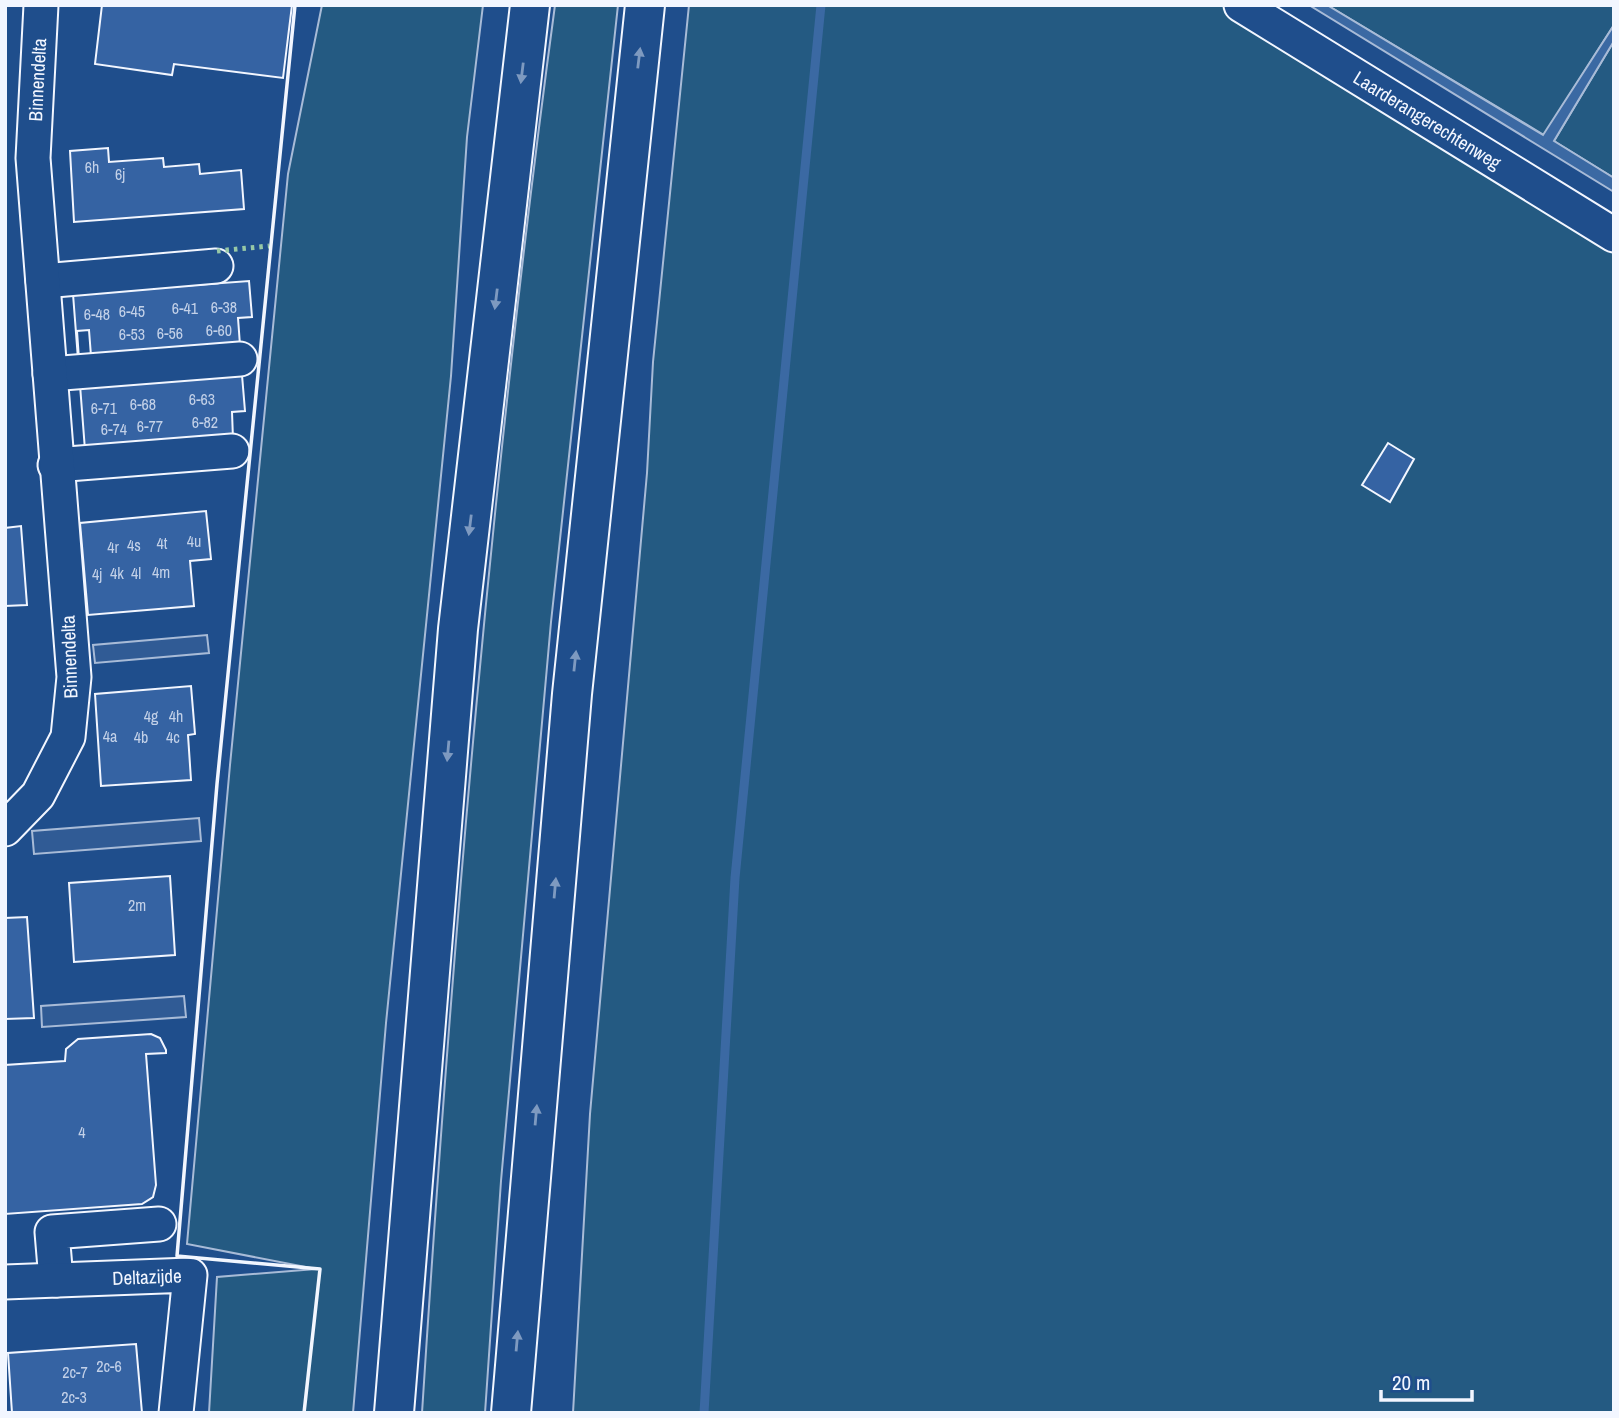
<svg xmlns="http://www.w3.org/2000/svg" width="1619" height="1418" font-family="'Archivo Narrow',sans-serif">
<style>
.green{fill:#245a82;stroke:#a8bbd7;stroke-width:2}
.parking{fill:#305b95;stroke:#a8bbd7;stroke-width:2}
.water{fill:#3b69a3;stroke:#a8bbd7;stroke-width:2}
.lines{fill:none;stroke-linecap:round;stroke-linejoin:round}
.stream{stroke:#3b69a3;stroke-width:9}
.building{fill:#3563a3;stroke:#f2f6ff;stroke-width:2}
.minor-casing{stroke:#f2f6ff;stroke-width:37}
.highway-casing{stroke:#f2f6ff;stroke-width:42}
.minor{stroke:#1f4e8c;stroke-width:33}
.highway{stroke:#1f4e8c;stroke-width:38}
.hedge{stroke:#97c8a6;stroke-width:5;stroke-dasharray:3.5 5;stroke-linecap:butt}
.wall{stroke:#f2f6ff;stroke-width:3.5}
.oneway{fill:#7e9ac0}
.labels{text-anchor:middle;stroke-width:5;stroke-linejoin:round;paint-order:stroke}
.number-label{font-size:16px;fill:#c3d1e8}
.street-label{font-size:19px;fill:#f2f6ff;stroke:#1f4e8c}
</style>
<rect width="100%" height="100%" fill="#1f4e8c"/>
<g class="green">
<polygon points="322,5 483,5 467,137 451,376 386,1023 353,1413 209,1413 217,1277 316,1269 187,1244 230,765 288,174"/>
<path d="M 555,5 L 618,5 L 551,622 L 501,1181 L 485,1413 L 422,1413 C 452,943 492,472 555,5 Z"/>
<polygon points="689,5 1228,5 1614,239 1614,1413 573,1413 590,1114 647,473 653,362"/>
<polygon points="1327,5 1614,5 1614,25 1544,135"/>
<polygon points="1614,41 1614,178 1554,141"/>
</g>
<g class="parking">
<polygon points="207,635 209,653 95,663 93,645"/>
<polygon points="199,818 201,841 34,854 32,831"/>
<polygon points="184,996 186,1017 42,1027 41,1006"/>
</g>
<polygon class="water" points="1309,5 1327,5 1543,135 1614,25 1614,41 1554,141 1614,178 1614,192"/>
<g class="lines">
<polyline class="stream" points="704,1413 735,878 821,5"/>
</g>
<g class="building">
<polygon points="102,5 292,5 283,78 174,64 172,75 95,64"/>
<polygon points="108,148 109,162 163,158 164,167 199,164 200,174 241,170 244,209 74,222 70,151"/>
<polygon points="249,281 252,317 238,318 240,345 91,356 89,330 77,331 81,387 242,375 245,411 232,412 233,439 85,450 73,294"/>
<polygon points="1388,443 1414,459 1390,502 1362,485"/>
<polygon points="206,511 211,559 190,561 194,606 88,615 80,523"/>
<polygon points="21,526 27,605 5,606 5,528"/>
<polygon points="191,686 195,734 188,735 191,780 101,786 95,694"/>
<polygon points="170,876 175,955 74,962 69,883"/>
<polygon points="27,917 34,1018 5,1019 5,918"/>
<polygon points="151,1034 160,1038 166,1050 166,1053 146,1054 156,1185 153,1197 142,1204 5,1214 5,1065 65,1061 66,1049 78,1039"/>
<polygon points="136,1344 142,1413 12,1413 8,1353"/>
</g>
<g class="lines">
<g class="minor-casing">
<g id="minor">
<path id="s1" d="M 1241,5 L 1614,235"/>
<polyline points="43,281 216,266"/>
<polyline points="50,374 240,359"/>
<polyline points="55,465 232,451"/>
<path id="s2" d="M 5,829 L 38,795 L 68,737 L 74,677 L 33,158 L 41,5"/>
<polyline points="56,1280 52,1232 159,1224"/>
<path id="s3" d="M 5,1282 L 190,1275 L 176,1413"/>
</g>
</g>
<g class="highway-casing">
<g id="highway">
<polyline points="394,1413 458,629 530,5"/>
<polyline points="511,1413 572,694 645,5"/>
</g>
</g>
<use href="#minor" class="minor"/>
<use href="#highway" class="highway"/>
<polyline class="hedge" points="217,251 269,246"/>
<polyline class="wall" points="295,5 217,784 177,1256 320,1269 304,1413"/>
</g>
<defs><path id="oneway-solid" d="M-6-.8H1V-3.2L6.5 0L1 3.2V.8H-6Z" transform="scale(1.75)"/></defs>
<g class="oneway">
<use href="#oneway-solid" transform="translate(639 58) rotate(-83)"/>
<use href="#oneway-solid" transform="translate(522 73) rotate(97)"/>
<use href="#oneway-solid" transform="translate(496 299) rotate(97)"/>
<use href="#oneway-solid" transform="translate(470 525) rotate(97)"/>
<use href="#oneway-solid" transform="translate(575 661) rotate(-84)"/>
<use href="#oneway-solid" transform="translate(448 751) rotate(95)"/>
<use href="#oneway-solid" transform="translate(555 888) rotate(-85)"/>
<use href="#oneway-solid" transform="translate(536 1115) rotate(-85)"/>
<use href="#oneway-solid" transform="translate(517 1341) rotate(-85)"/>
</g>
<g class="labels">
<g class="number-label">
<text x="92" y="173">6h</text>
<text x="120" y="180">6j</text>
<text x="224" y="313">6-38</text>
<text x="185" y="314">6-41</text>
<text x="132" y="317">6-45</text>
<text x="97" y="320">6-48</text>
<text x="219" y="336">6-60</text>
<text x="170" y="339">6-56</text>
<text x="132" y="340">6-53</text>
<text x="202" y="405">6-63</text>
<text x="143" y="410">6-68</text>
<text x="104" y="414">6-71</text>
<text x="205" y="428">6-82</text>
<text x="150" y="432">6-77</text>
<text x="114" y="435">6-74</text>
<text x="194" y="547">4u</text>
<text x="162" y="549">4t</text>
<text x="134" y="551">4s</text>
<text x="113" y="553">4r</text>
<text x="161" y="578">4m</text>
<text x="117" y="579">4k</text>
<text x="136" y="579">4l</text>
<text x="97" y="580">4j</text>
<text x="151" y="722">4g</text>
<text x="176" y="722">4h</text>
<text x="110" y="742">4a</text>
<text x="141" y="743">4b</text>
<text x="173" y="743">4c</text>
<text x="137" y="911">2m</text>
<text x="82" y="1138">4</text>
<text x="109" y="1372">2c-6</text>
<text x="75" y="1378">2c-7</text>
<text x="74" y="1403">2c-3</text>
</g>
<g class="street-label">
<text dy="7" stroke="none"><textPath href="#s2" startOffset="772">Binnendelta</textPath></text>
<text dy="7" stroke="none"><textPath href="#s1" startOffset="219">Laarderangerechtenweg</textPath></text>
<text transform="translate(69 657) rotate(-92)" y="7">Binnendelta</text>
<text dy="7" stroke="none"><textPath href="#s3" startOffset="142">Deltazijde</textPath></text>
</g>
</g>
<rect width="1619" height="1418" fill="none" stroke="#f2f6ff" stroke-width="14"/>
<path d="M1381 1390v10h91v-10" fill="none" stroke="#f2f6ff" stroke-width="3.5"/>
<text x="1392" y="1390" font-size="21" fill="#f2f6ff" stroke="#1f4e8c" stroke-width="5" paint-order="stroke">20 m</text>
</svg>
